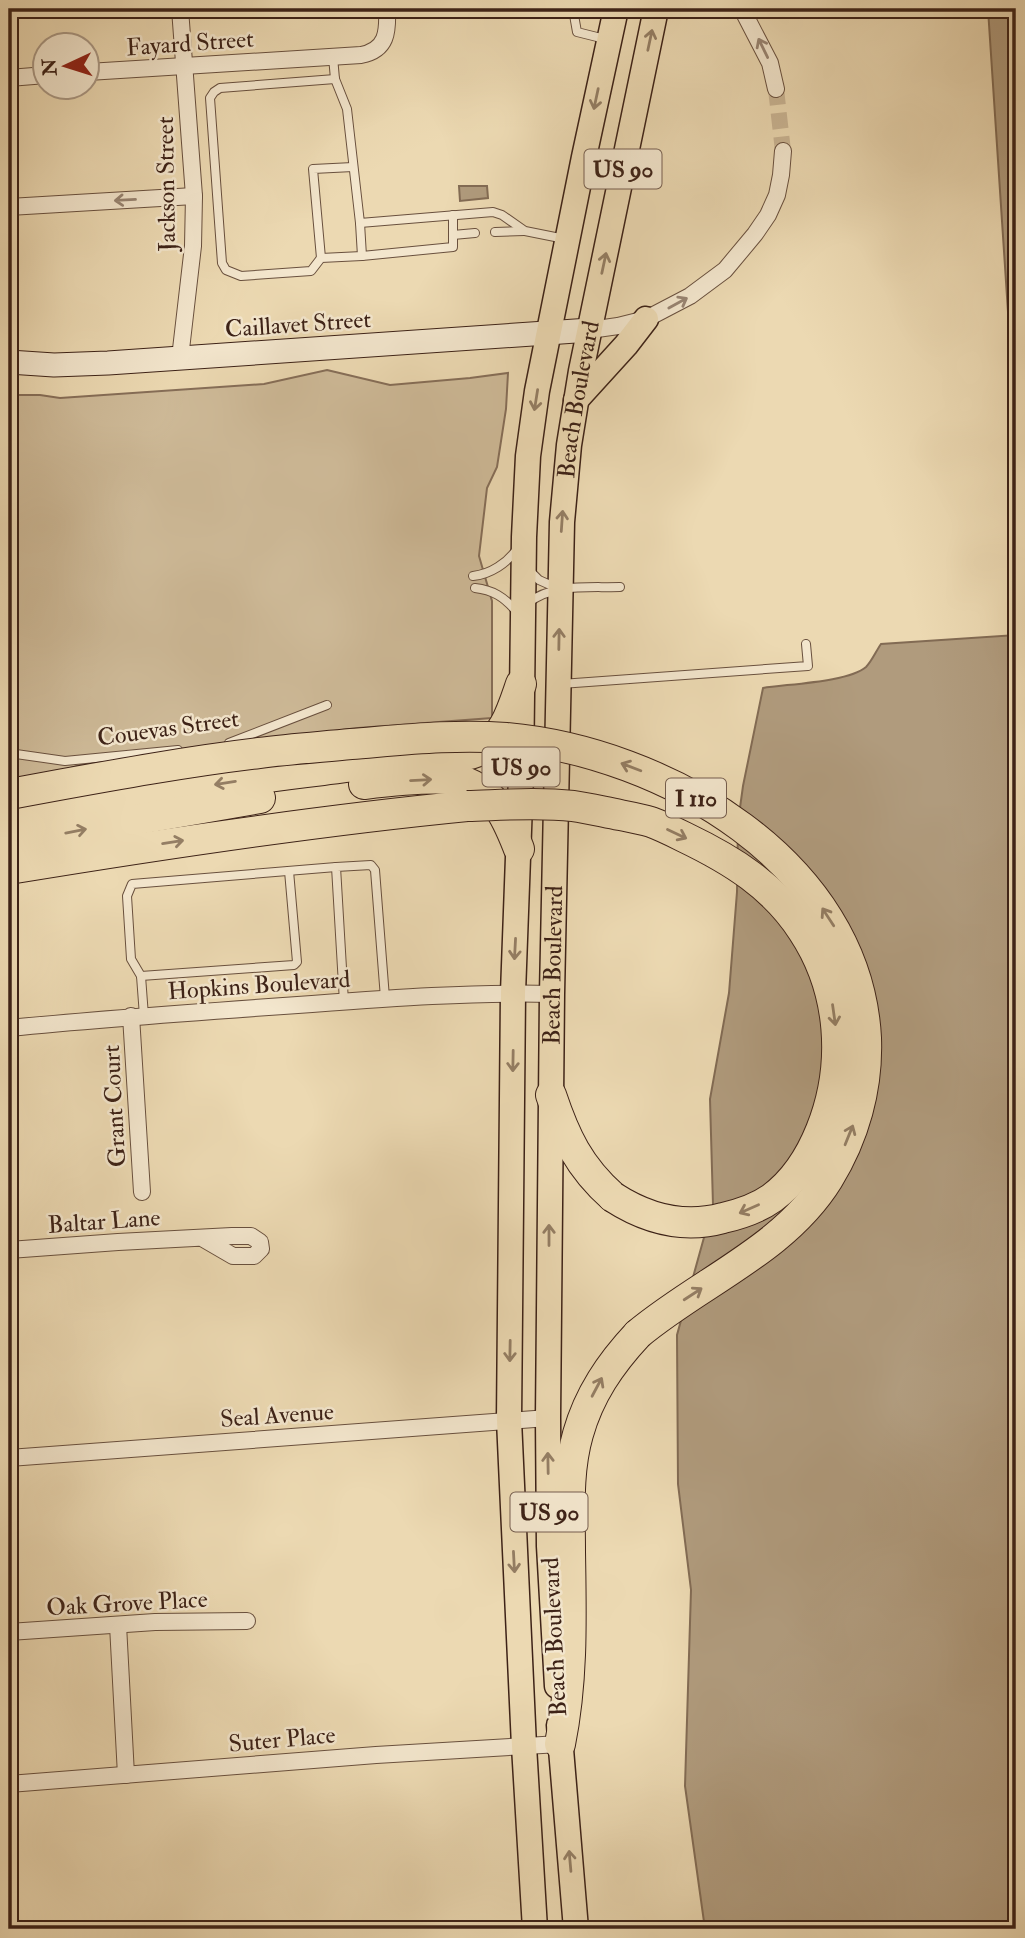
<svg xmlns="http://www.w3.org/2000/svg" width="1025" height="1938" font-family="'IM FELL Double Pica',serif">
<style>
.pitch{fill:#ceba98;stroke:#866e58;stroke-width:2}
.water{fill:#b09b7d;stroke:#826b54;stroke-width:2}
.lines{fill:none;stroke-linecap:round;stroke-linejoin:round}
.street-tunnel{stroke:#c9b493;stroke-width:16;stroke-dasharray:16 8;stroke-linecap:butt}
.lane-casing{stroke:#69503e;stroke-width:10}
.street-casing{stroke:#69503e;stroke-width:18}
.secondary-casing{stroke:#3d2217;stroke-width:25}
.primary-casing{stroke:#3d2217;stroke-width:27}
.highway-casing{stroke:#3d2217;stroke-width:32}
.lane{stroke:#f3e6cd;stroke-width:8}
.street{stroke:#f3e6cd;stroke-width:16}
.secondary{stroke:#f3e6cd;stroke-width:23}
.primary{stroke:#ecd9b2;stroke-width:24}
.highway{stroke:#ecd9b2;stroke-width:30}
.highway-bridge-casing{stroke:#3d2217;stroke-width:32;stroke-linecap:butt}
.highway-bridge{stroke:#ecd9b2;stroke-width:30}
.oneway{stroke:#947e64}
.oneway2{stroke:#988472}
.labels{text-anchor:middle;stroke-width:5;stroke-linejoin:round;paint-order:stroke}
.shield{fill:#f3e6cd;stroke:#745d4e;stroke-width:2}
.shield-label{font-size:23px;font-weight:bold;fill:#3d2217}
.street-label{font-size:24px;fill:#3d2217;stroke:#f3e6cd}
</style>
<rect width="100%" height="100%" fill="#ecd9b2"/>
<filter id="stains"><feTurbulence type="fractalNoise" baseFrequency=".00286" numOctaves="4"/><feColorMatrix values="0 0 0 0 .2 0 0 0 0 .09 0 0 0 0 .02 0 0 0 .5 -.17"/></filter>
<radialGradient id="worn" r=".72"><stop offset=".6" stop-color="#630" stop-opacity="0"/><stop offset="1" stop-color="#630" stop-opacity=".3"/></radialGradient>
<polygon class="pitch" points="327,370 390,385 470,378 508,373 506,409 497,467 487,488 479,556 492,601 492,718 358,728 135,756 87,763 54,773 9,782 9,395 40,395 60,398 264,384"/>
<g class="water">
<polygon points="988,9 1016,9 1016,433"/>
<polygon points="459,186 487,186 488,198 460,201"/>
<path d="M 1016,635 L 1016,1929 L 705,1929 L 685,1786 L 691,1590 L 678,1484 L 677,1335 L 713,1205 L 710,1099 L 729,993 L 737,892 L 738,822 L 743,786 L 763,688 C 787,684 849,682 866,667 C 872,661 876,651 881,644 Z"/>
</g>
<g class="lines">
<polyline class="street-tunnel" points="776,89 783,151"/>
<g class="lane-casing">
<g id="lane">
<polyline points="566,9 574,15 578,9"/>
<polyline points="574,15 577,32 605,39"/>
<polyline points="333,57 335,79 347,109 360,223 493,212 502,215 525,231 565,239"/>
<polyline points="335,79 220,88 214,92 210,98 222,263 226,270 241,276 311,271 321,258 362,256 360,223"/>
<polyline points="495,232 524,231"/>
<polyline points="453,235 475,233"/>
<polyline points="362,256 453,247 453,215"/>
<polyline points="321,258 313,169 353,167"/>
<polyline points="530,571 539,580 557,588"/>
<path d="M 473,576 C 491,574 507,563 517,549"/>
<path d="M 475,588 C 493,590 504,597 516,611"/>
<path d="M 528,603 C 553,583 589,588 620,587"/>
<polyline points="561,684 808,666 806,644"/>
<polyline points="229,743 327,705"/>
<polyline points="9,753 65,761 178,750"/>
<polyline points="141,976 294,965 297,962 289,871"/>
<polyline points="344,1002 336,867 371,865 375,870 385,998"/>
<polyline points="144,1016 141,976 131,959 127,896 132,884 336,867"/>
</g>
</g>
<g class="street-casing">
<g id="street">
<polyline points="180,9 194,196 193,246 180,358"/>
<polyline points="742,9 770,63 776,89"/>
<path d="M 88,72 L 361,55 C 387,50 388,32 387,9"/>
<polyline points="9,78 46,75"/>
<polyline points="9,207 194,196"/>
<polyline points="590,330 618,326 646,319 690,296 725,270 755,234 768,215 777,195 781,175 783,151"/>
<polyline points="131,1016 142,1192"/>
<path d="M 9,1028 C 110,1018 211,1011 312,1004 C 392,998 472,992 552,994"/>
<polyline points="9,1250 118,1242 232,1236 251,1236 260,1242 261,1249 254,1256 233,1256 202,1238"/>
<polyline points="9,1458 548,1418"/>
<polyline points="118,1625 126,1775"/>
<polyline points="9,1632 155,1622 247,1621"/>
<polyline points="9,1784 376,1755 560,1744"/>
</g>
</g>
<g class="secondary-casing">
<polyline id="secondary" points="9,362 54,365 108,363 590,330"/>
</g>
<g class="primary-casing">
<g id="primary">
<polyline points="576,400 626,345 646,319"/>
<path id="s1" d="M 557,1686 L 549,1546 L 548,1418 L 552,994 L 562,522 L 569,445 L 581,371 L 656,9"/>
<polyline points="559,1725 576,1929"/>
<polyline points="535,1929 524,1746 509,1420 513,993 521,776 524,537 528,456 537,391 584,157 616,9"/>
</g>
</g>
<g class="highway-casing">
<g id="highway">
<path d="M 364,784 C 389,781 439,775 462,781 C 475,785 489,795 497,805 C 507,818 513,834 519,849"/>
<path d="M 9,822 C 113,802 217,782 323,770 C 356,766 390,761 423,758 C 442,756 464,759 480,750 C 505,736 512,710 521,684"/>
<polyline points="9,845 139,819 260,798"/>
<path d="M 9,869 C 161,844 313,821 467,806"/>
<path d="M 551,1095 C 565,1137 579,1167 613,1197"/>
<path d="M 560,1744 C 573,1680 571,1616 570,1552 C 570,1512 567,1472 578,1434 C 589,1395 610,1364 638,1334"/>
</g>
</g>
<use href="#lane" class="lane"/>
<use href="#street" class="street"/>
<use href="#secondary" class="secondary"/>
<use href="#primary" class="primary"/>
<use href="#highway" class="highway"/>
<g class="highway-bridge-casing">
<g id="highway-bridge">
<path d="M 9,794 C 92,779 175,763 259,753 C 290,749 320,747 351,744 C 402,740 454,734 506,738 C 664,752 857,862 866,1038 C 868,1088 854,1137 828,1179 C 784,1250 700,1282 638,1334"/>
<path d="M 467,806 C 502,805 538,802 573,806 C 588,808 604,812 620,815 C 630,817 641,819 651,822 C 662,826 674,832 684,837 C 732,860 774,886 803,931 C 842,990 847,1065 821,1130 C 811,1155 795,1181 772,1198 C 758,1208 740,1214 723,1218 C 683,1229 647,1219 613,1197"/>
</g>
</g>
<use href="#highway-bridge" class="highway-bridge"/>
</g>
<defs><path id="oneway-shaft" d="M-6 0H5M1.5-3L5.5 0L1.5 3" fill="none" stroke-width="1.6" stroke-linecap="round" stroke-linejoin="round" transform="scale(1.75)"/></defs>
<g class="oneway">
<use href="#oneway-shaft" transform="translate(650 40) rotate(-78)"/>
<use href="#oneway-shaft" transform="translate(596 99) rotate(102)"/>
<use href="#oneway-shaft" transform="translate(604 263) rotate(-78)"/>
<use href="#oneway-shaft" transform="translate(536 400) rotate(99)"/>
<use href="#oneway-shaft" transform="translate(562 521) rotate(-86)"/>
<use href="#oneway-shaft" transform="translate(559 639) rotate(-89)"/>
<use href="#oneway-shaft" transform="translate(631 767) rotate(-159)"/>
<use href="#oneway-shaft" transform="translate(421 780) rotate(-3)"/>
<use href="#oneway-shaft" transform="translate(225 783) rotate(171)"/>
<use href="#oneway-shaft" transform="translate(76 831) rotate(-11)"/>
<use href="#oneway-shaft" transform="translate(677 834) rotate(25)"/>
<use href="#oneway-shaft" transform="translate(173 842) rotate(-9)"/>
<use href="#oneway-shaft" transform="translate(828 917) rotate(-123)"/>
<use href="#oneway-shaft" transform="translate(515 949) rotate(93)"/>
<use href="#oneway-shaft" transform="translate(834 1015) rotate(82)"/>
<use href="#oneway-shaft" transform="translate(513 1061) rotate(91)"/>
<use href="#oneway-shaft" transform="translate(849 1135) rotate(-68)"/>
<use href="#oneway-shaft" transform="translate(749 1209) rotate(156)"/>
<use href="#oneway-shaft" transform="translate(549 1235) rotate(-90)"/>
<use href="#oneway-shaft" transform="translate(693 1294) rotate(-33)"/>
<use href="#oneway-shaft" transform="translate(510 1351) rotate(91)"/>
<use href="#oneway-shaft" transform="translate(597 1387) rotate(-62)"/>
<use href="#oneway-shaft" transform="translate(548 1463) rotate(-91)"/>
<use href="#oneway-shaft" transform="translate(514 1562) rotate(87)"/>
<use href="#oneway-shaft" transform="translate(570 1861) rotate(-95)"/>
</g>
<g class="oneway2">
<use href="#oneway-shaft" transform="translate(763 48) rotate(-116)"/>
<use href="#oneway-shaft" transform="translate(125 200) rotate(177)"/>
<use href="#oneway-shaft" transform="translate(678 303) rotate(-29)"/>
</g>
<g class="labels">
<g class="shield">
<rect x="584.5" y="149.5" width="77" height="39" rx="5"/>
<rect x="482.5" y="747.5" width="77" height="39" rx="5"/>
<rect x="666" y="778.5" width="60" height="39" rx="5"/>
<rect x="510.5" y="1492.5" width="77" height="39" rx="5"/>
</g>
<g class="shield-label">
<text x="623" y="177">US 90</text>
<text x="521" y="775">US 90</text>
<text x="696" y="806">I 110</text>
<text x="549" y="1520">US 90</text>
</g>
<g class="street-label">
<text transform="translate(190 43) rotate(-4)" y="8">Fayard Street</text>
<text transform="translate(166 184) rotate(-91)" y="8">Jackson Street</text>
<text transform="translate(298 324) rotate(-4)" y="8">Caillavet Street</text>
<text dy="8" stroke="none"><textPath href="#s1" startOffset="1288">Beach Boulevard</textPath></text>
<text transform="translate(168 728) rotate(-8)" y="8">Couevas Street</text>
<text dy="8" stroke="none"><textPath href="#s1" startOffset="721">Beach Boulevard</textPath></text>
<text transform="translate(259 985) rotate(-4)" y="8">Hopkins Boulevard</text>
<text transform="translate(114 1106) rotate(-93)" y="8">Grant Court</text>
<text transform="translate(104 1221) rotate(-4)" y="8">Baltar Lane</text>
<text transform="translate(277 1415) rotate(-4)" y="8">Seal Avenue</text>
<text transform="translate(127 1603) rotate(-3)" y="8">Oak Grove Place</text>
<text transform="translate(554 1637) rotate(-93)" y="8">Beach Boulevard</text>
<text transform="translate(282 1739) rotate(-5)" y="8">Suter Place</text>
</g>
</g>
<rect width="1025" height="1938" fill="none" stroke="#ecd9b2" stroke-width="35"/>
<rect x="10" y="10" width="1004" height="1917" fill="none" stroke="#3d2217" stroke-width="3.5"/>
<rect x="18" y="18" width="990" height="1903" fill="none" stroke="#3d2217" stroke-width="2"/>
<g transform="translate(66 66) rotate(266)"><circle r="33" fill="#f3e6cd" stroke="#aa9884" stroke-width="2"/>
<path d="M0-5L12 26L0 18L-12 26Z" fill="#8f2418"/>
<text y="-10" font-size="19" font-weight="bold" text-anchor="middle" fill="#3d2217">N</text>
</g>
<rect width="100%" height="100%" filter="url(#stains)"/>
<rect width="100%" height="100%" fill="url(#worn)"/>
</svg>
